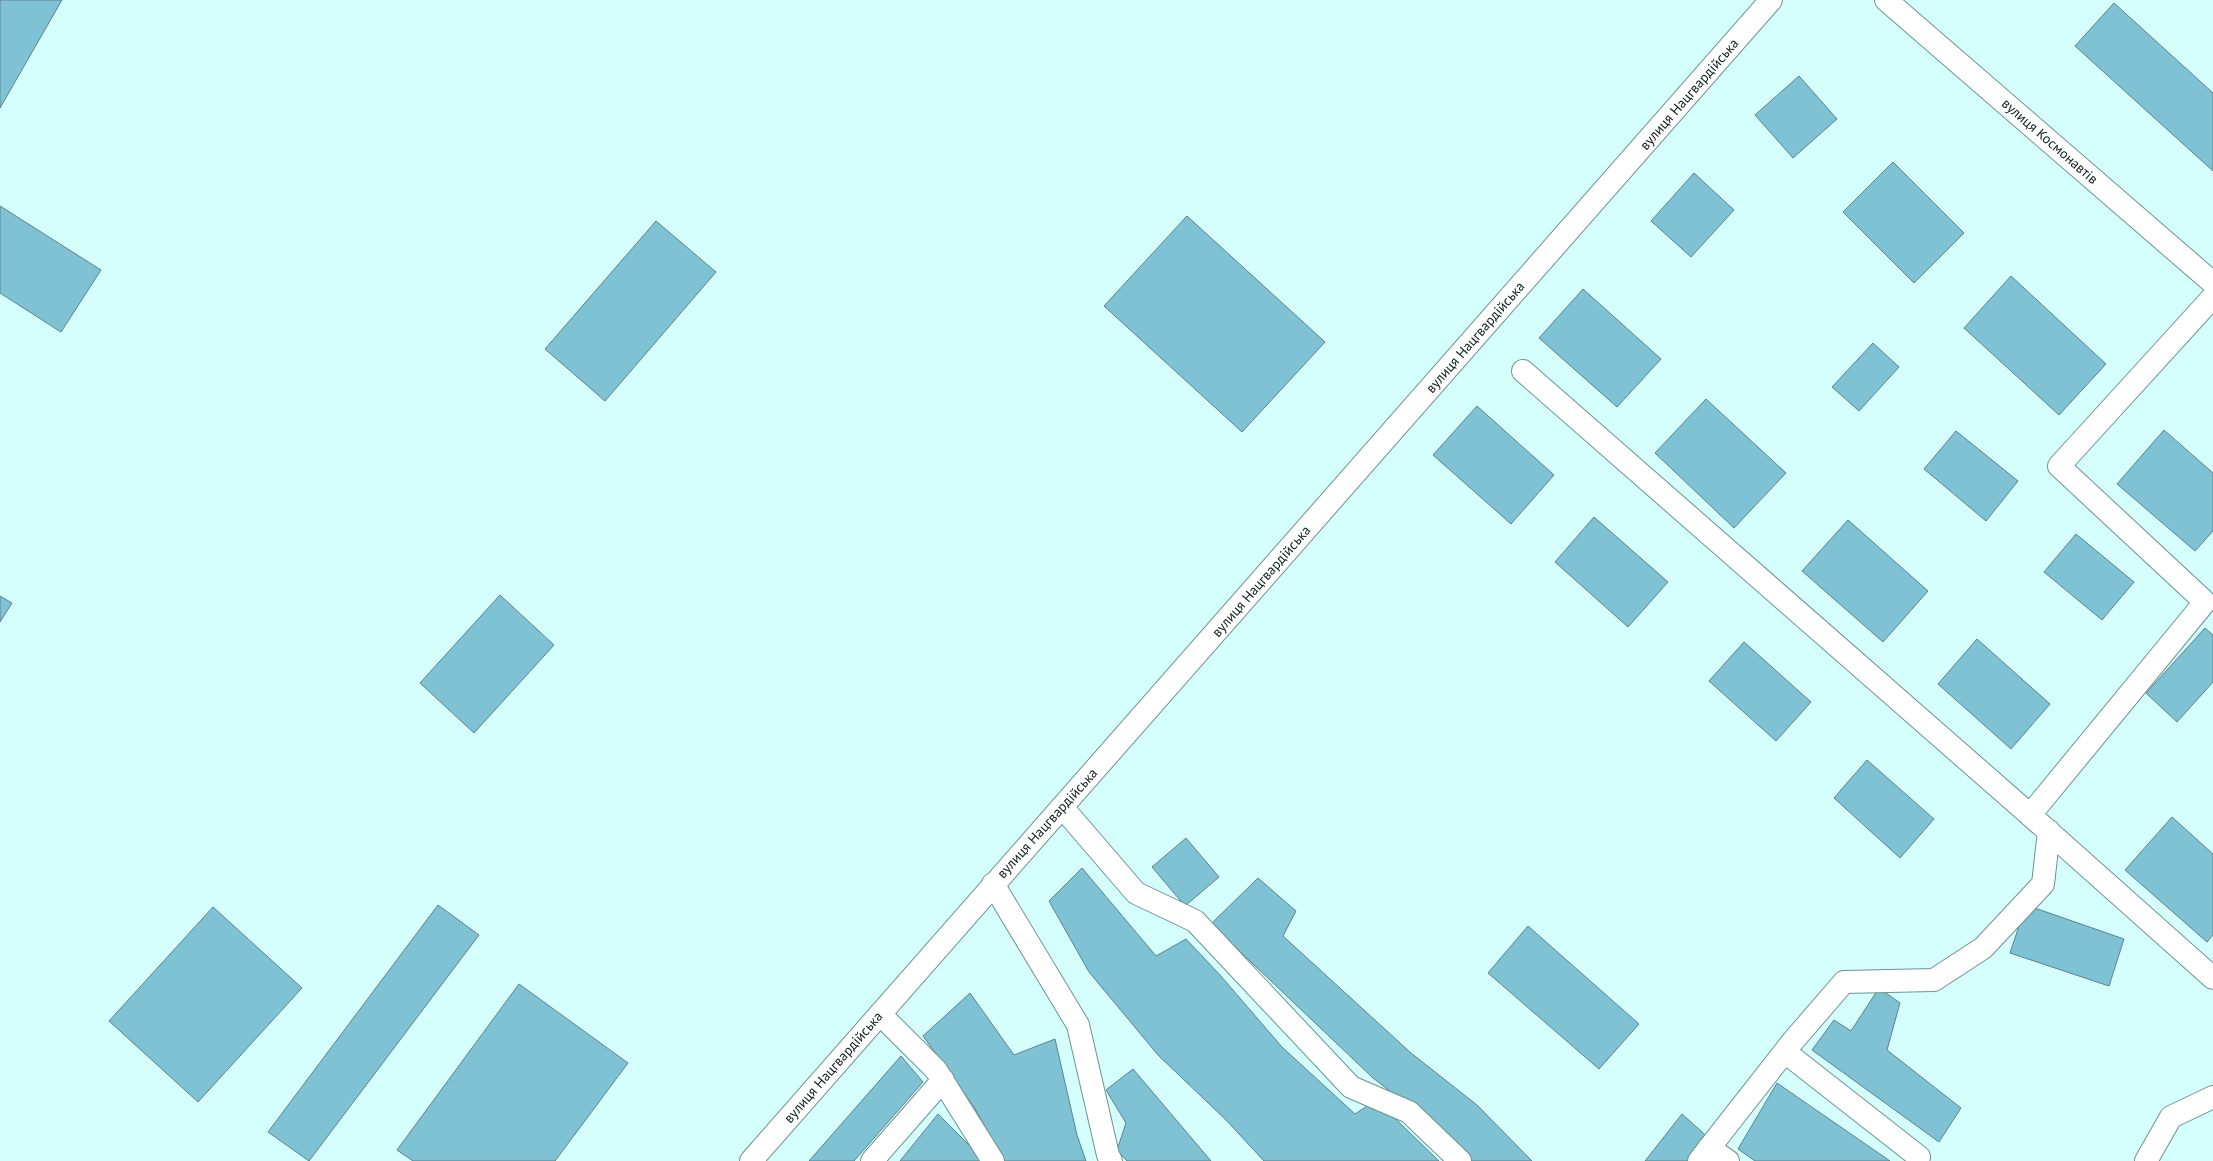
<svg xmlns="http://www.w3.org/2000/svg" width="2213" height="1161" font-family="'PT Sans',sans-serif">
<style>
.building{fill:#7ec2d4;stroke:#5e828c}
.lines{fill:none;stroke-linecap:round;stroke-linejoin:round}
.minor-casing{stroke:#6c9391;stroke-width:24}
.minor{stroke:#fff;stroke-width:22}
.labels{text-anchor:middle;stroke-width:3;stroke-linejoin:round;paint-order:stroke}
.street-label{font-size:14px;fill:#0e1e1d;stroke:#fff}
</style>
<rect width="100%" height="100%" fill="#d5fffd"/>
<g class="building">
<polygon points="0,0 62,0 0,108"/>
<polygon points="2114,3 2213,93 2213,171 2075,46"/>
<polygon points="1799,76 1837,119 1793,158 1755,115"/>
<polygon points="1893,162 1964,233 1914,283 1843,212"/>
<polygon points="1694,173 1734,210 1691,257 1651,221"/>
<polygon points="0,206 101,270 61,332 0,293"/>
<polygon points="1187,216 1325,342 1242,432 1104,306"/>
<polygon points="656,221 716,272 605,401 545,349"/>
<polygon points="2011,276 2106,364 2059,415 1964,328"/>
<polygon points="1583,289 1661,359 1617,407 1539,338"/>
<polygon points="1873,343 1899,367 1859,411 1832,387"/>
<polygon points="1706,399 1786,473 1734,528 1655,453"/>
<polygon points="1477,406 1554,475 1511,524 1433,455"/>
<polygon points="2164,430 2213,473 2213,531 2195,551 2117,484"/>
<polygon points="1956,431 2018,481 1986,521 1924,469"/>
<polygon points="1594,517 1668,582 1628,627 1555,562"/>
<polygon points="1848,520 1928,591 1883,642 1802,571"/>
<polygon points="2076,534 2134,582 2102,620 2044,572"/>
<polygon points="500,595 554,645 474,733 420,683"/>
<polygon points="0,596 12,603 0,622"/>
<polygon points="2205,628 2213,635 2213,682 2177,722 2146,693"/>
<polygon points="1977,639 2050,704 2011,749 1938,684"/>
<polygon points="1744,642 1811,702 1776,741 1709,681"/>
<polygon points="1867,760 1934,819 1900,858 1834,798"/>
<polygon points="2172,817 2213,854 2213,935 2207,942 2125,870"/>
<polygon points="1186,838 1219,877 1185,906 1152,867"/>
<polygon points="1082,868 1156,956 1186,939 1220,975 1282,1047 1355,1114 1376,1100 1439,1161 1264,1161 1226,1120 1158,1055 1089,972 1049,901"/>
<polygon points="1258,878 1296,911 1283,936 1411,1053 1477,1105 1532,1161 1469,1161 1434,1125 1373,1078 1211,924"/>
<polygon points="438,905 479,935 309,1161 268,1132"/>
<polygon points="2026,905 2124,939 2109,986 2010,953"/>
<polygon points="213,907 302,988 198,1102 109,1021"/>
<polygon points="1528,926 1639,1024 1599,1069 1488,973"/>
<polygon points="519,984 628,1063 555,1161 413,1161 397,1150"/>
<polygon points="1879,988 1900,1003 1887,1050 1961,1108 1939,1142 1812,1050 1834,1020 1851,1031"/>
<polygon points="970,993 1014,1055 1055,1039 1077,1135 1086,1161 1004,1161 974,1107 923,1036"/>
<polygon points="901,1056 923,1082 854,1161 809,1161"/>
<polygon points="1133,1069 1211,1161 1127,1161 1117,1150 1126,1123 1106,1090"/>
<polygon points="1777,1083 1890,1161 1755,1161 1738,1149"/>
<polygon points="938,1114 985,1161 900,1161"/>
<polygon points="1682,1114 1711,1140 1693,1161 1645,1161"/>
</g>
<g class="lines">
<g class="minor-casing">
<g id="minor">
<polyline points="1886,0 2213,283"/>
<polyline points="2213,297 2059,466 2205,602 2030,815 2213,978"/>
<polyline points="1523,371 2030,815"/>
<polyline points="1062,807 1136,893 1195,921 1351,1087 1409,1112 1460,1161"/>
<polyline points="993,884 1078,1025 1108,1155 1111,1161"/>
<polyline points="880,1014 936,1070 993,1161"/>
<polyline points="1785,1052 1919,1157"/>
<polyline points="1709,1148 1728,1161"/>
<polyline points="751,1161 1771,0"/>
<polyline points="872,1161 943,1080"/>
<polyline points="1699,1161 1793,1041 1844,982 1934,980 1983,948 2043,884 2049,831"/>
<polyline points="2146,1161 2171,1117 2213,1097"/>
</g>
</g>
<use href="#minor" class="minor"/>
</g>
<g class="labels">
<g class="street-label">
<text transform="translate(1689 94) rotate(-49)" y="5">вулиця Нацгвардійська</text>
<text transform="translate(2050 141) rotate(41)" y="5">вулиця Космонавтів</text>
<text transform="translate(1475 337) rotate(-49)" y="5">вулиця Нацгвардійська</text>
<text transform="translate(1261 581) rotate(-49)" y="5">вулиця Нацгвардійська</text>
<text transform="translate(1047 823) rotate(-48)" y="5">вулиця Нацгвардійська</text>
<text transform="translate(833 1067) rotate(-49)" y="5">вулиця Нацгвардійська</text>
</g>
</g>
</svg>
